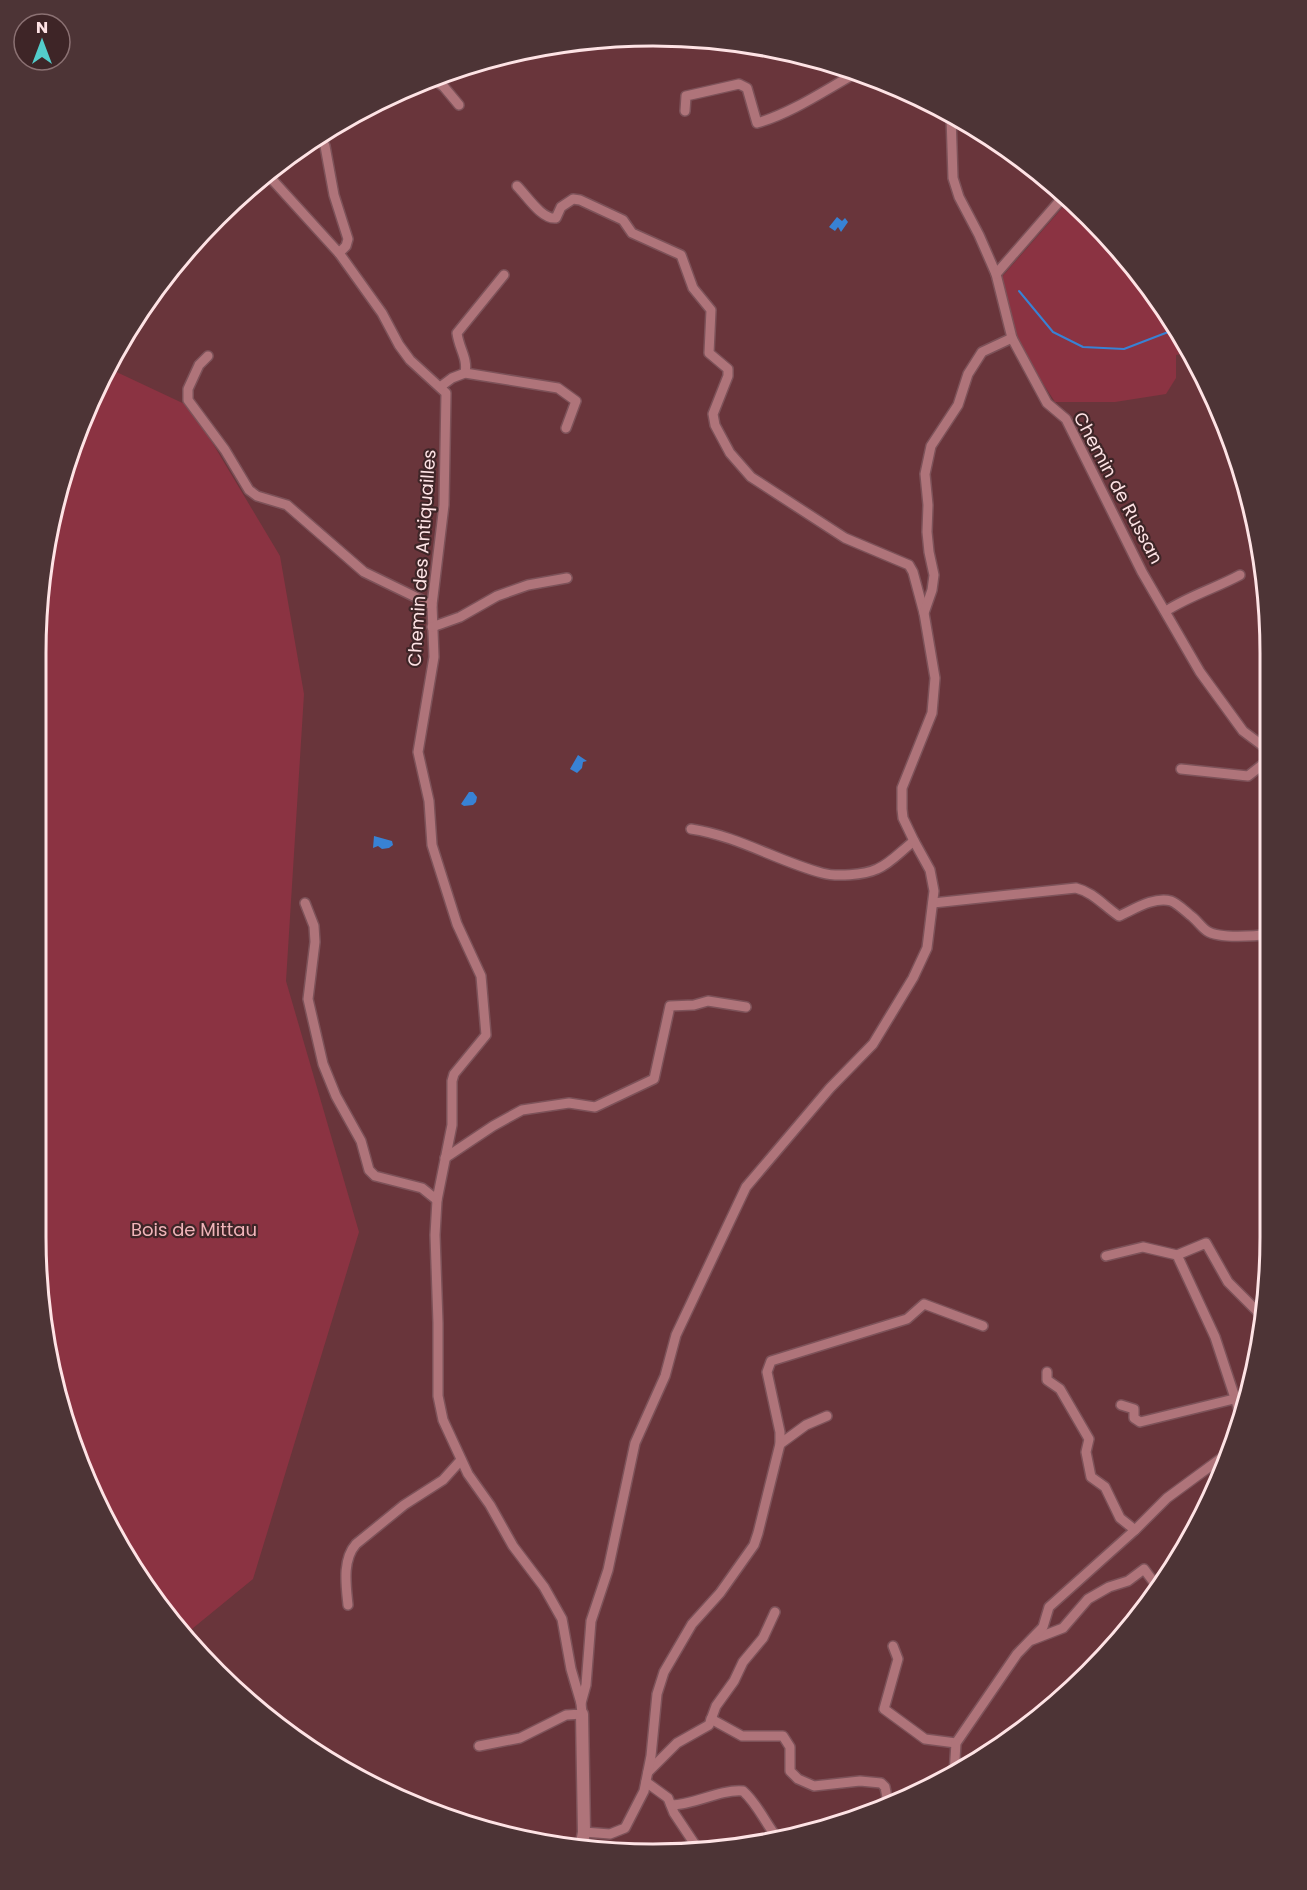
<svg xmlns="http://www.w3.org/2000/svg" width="1307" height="1890" font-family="Poppins,sans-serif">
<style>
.green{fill:#8b3342}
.water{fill:#3882d4}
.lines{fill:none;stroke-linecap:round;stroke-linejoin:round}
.stream{stroke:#3882d4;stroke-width:2}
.minor-casing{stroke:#7d5259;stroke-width:12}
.tertiary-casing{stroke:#7d5259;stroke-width:15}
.minor{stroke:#af747a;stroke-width:9}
.tertiary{stroke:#af747a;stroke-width:12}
.labels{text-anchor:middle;stroke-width:4.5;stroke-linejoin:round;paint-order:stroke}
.street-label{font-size:18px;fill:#fee3e5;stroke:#3e2527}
.park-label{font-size:18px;fill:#f0b4b9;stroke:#3e2527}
.rim{fill:none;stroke:#fee3e5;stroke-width:3}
</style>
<rect width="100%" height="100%" fill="#69353b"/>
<g class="green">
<polygon points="1066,197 1090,217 1144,278 1190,352 1176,355 1176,378 1166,394 1115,402 1055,402 1022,351 1014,333 1001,278 1063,207"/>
<polygon points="108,368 191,407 280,556 304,694 286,981 359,1232 253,1579 187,1633 140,1579 83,1473 57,1397 36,1236 36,653 48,533 69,455"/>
</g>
<g class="water">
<polygon points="837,217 842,221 845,218 848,222 841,232 838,227 835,231 829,227"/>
<polygon points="578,755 587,761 583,762 582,768 577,773 570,769"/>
<polygon points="469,792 473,792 477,797 476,802 473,805 464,806 461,804"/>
<polygon points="374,836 392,841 393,845 389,848 382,849 378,846 373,848"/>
</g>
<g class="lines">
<polyline class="stream" points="1019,291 1053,332 1083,347 1124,349 1176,329"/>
<g class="minor-casing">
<g id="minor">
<polyline points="432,78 444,87 459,105"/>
<path d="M 685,111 L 686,96 L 739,84 L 747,88 L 757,123 C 792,113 825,90 856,73"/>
<polyline points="951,116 953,178 959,197 979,235 996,274 1012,338 1047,403 1066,419 1142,572 1200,672 1243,731 1271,752"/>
<polyline points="320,135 325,146 334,195 348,239 346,246 339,253"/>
<polyline points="268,175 339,253 382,313 399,345 410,360 446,393 444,505 432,605 434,657 418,752 429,801 432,845 457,924 481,976 486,1035 454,1074 452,1081 452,1125 437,1200 435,1235 438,1323 438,1396 443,1420 468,1474 490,1505 513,1546 544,1587 562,1619 571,1669 581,1703"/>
<path d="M 517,186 C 527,196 542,220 556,218 L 561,207 L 573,199 L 580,200 L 623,220 L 632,233 L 681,255 L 693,288 L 711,310 L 709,353 L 728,369 L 728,376 L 713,414 L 715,425 L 730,453 L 751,477 L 845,538 L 909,565 L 913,572 L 924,613"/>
<polyline points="996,274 1064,196"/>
<polyline points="208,356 199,365 188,389 188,400 225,450 249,490 257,496 287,505 364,572 432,605"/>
<path d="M 465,373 C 468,358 459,349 457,333 L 504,275"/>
<polyline points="440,387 452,378 465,373 558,388 576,401 566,428"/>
<path d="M 1166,611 C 1189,596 1216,588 1240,575"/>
<polyline points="432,627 460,617 497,596 528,585 567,578"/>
<polyline points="1181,769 1248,776 1271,758"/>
<path d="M 691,829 C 738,836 777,861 822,873 C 836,877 864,875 877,869 C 890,864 902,850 914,841"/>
<polyline points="305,903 314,926 315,942 308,999 323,1064 336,1096 361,1141 369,1170 375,1176 422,1188 437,1200"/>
<path d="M 933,903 L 1076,888 C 1093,892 1104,906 1119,916 C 1133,910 1154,896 1171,901 C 1177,903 1185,911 1190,915 C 1196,919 1201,927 1207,931 C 1219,939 1256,936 1271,934"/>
<polyline points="445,1158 493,1126 522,1110 569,1103 595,1107 654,1079 670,1006 694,1005 708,1001 746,1007"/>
<polyline points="1177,1255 1206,1243 1228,1282 1263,1317"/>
<polyline points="1106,1256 1143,1247 1177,1255 1215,1337 1241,1416"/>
<polyline points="1047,1372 1047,1380 1060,1389 1089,1439 1086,1452 1091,1477 1105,1487 1120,1518 1135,1530"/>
<polyline points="1121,1405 1134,1409 1134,1418 1140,1422 1234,1399"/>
<polyline points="780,1444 806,1425 827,1416"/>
<path d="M 348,1605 C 346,1585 342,1560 356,1544 L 404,1505 L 443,1480 L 461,1460"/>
<polyline points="1032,1640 1063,1628 1088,1599 1109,1587 1128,1581 1144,1569 1153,1581 1168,1577"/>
<polyline points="893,1646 898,1659 884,1709 925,1739 956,1743"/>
<polyline points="711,1719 742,1736 783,1736 790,1747 790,1771 798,1779 814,1786 860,1781 881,1783 885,1787 888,1803"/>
<polyline points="479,1746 520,1738 566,1715 582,1714 581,1703 586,1685 591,1621 608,1570 635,1443 665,1376 676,1335 746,1187 830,1088 873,1044 913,978 927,948 934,891 930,870 914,841 903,818 902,809 902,788 932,713 935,678 924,613 932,590 934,575 929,552 927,532 928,505 925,474 931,446 958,405 968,374 982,352 1012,338"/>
<polyline points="648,1772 677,1743 709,1725 716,1706 734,1681 743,1662 763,1638 775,1612"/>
<polyline points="954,1775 956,1743 1017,1654 1043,1627 1049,1607 1135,1530 1167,1498 1231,1451"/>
<polyline points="646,1782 668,1798 674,1813 700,1852"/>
<path d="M 671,1805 C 695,1805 719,1789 743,1791 C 758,1804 766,1825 779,1840"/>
<polyline points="584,1832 610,1834 625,1828 644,1791 651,1756 657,1694 664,1672 692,1624 720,1593 754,1545 758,1533 780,1444 780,1432 767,1372 771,1361 907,1319 924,1304 983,1326"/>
</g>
</g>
<g class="tertiary-casing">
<polyline id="tertiary" points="581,1849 584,1832 582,1714"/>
</g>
<use href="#minor" class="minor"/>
<use href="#tertiary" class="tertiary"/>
</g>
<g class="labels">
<g class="street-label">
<text transform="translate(1118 488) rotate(62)" y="6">Chemin de Russan</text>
<text transform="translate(422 558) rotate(-86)" y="6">Chemin des Antiquailles</text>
</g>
<g class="park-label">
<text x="194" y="1236">Bois de Mittau</text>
</g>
</g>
<path d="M0 0H1307V1890H0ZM653 46H653A607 607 0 0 1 1260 653V1237A607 607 0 0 1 653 1844H653A607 607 0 0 1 46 1237V653A607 607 0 0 1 653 46Z" fill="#4d3436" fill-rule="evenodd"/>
<path class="rim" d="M653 46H653A607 607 0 0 1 1260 653V1237A607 607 0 0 1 653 1844H653A607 607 0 0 1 46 1237V653A607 607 0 0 1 653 46Z"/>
<g transform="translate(42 42)"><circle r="28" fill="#3e2527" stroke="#8b7173" stroke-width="1.5"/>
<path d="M0-4.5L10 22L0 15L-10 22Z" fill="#53cdcb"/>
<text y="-9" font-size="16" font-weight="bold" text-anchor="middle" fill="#fee3e5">N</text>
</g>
</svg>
